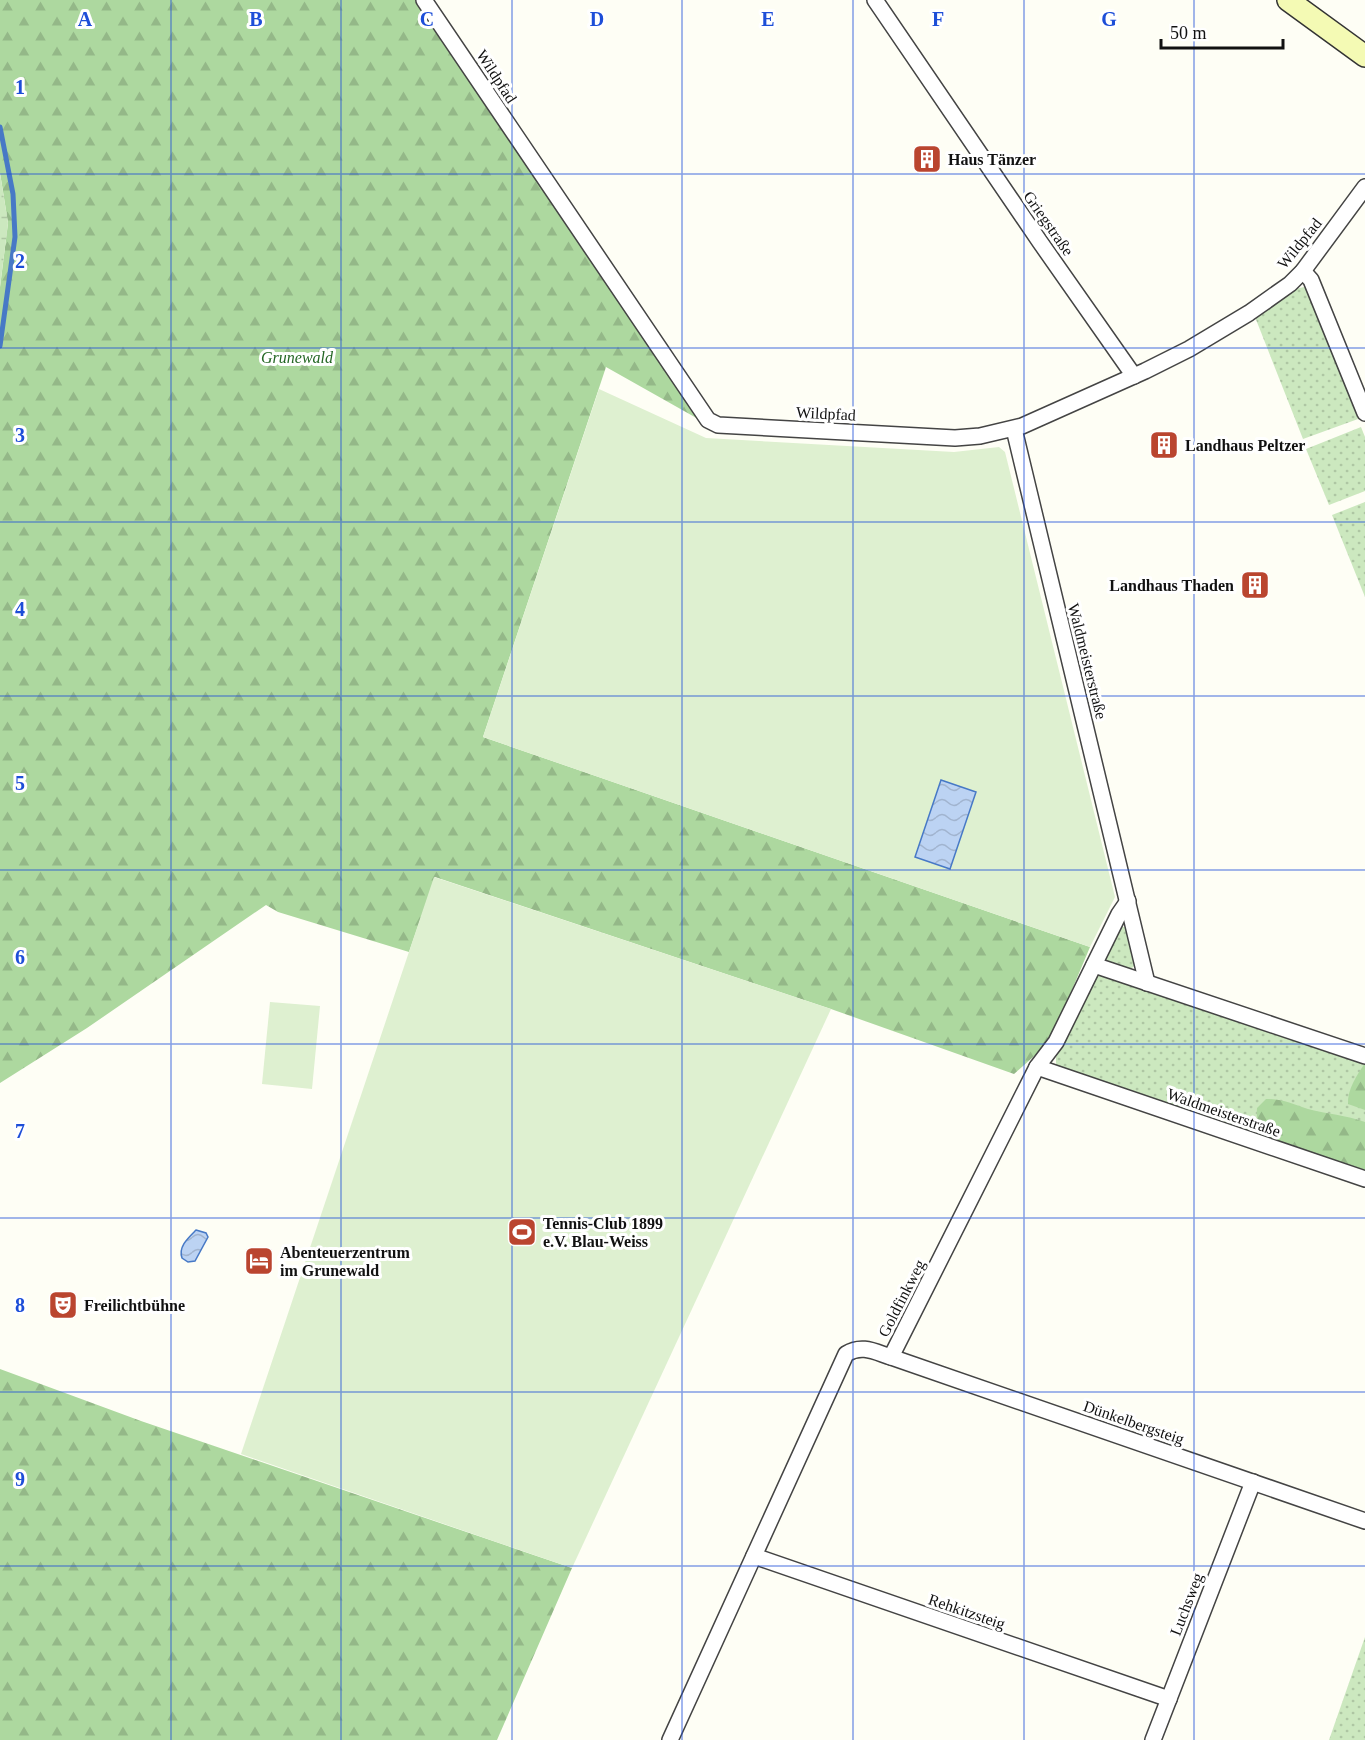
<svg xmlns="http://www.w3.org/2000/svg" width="1365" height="1740" font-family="'Times New Roman',serif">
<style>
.grass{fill:url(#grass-dots)}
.forest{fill:url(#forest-firs)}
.wetland{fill:url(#wetland-marsh)}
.pitch{fill:#def0d0}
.water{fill:url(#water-waves);stroke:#4779c6;stroke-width:1.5}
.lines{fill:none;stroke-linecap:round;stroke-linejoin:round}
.stream{stroke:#4779c6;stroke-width:5}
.street-casing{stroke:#444;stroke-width:18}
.secondary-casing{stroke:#333;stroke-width:24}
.street{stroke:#fff;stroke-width:15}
.secondary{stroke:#f4fab4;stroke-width:21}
.grid{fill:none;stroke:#1d4ed8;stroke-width:1.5;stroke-opacity:0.55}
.labels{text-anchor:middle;stroke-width:6;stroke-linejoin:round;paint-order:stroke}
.street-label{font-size:16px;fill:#111;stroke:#fff}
.poi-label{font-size:16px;font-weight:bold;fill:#111;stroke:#fff;text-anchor:start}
.park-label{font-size:16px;font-style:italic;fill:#236623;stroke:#fff}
.grid-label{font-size:20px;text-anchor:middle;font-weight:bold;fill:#1d4ed8;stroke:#fff;stroke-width:6;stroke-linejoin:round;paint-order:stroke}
</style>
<defs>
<pattern id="grass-dots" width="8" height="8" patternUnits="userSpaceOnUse" patternTransform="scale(1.5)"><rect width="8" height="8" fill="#cce8bf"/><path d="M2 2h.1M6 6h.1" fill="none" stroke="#aec6a3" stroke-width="1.8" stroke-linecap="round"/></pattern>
<pattern id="forest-firs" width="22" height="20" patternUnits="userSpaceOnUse" patternTransform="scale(1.5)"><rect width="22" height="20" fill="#add89f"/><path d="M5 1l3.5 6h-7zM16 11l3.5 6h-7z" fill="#94b888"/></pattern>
<pattern id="wetland-marsh" width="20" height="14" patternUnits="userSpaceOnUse" patternTransform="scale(1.5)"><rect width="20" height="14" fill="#cce8bf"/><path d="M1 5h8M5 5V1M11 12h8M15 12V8" fill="none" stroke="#aec6a3"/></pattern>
<pattern id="water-waves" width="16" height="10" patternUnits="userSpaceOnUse" patternTransform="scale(1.5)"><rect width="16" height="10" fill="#bcd3f3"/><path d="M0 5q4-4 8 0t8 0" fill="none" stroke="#a1b4cf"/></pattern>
</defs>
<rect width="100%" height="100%" fill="#fefef5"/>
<g class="grass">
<polygon points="1304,287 1308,291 1358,419 1303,439 1255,317 1295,289"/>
<polygon points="1361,427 1365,437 1365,491 1329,505 1306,449"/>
<polygon points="1365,502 1365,597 1332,515"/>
<polygon points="1121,927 1126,927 1128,930 1135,965 1131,969 1108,962 1106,959 1106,955"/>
<polygon points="1098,974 1365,1063 1365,1172 1056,1065 1056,1057"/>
<polygon points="1365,1637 1365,1740 1329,1740"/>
</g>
<g class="forest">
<polygon points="0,0 415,0 700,420 606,367 483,737 1090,947 1050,1042 1014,1074 831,1009 435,877 409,952 278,912 266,905 87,1028 0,1083 0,287 8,223 0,173"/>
<path d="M 1365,1063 L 1365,1110 L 1348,1104 C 1347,1090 1357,1075 1365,1063 Z"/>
<path d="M 1266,1099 C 1284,1099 1292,1104 1308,1109 C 1327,1114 1346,1115 1365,1122 L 1365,1172 L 1269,1139 C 1259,1130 1256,1121 1257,1108 Z"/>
<polygon points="0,1369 141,1421 572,1568 497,1740 0,1740"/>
</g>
<polygon class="wetland" points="0,173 8,223 0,287"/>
<g class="pitch">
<polygon points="599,389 706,438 954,452 999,447 1005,452 1115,897 1090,947 483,737"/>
<polygon points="434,877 831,1009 572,1568 241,1454"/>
<polygon points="270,1002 320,1006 312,1089 262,1084"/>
</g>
<g class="water">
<polygon points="941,780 976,792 950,869 915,857"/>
<path d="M 196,1230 L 206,1233 L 208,1237 L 195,1261 L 188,1262 L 182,1258 C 178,1247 188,1238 196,1230 Z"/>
</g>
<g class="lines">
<polyline class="stream" points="0,127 13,194 15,237 0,346"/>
<g class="street-casing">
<g id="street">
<polyline points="424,0 708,420 718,425 955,438 980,436 1022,426 1145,371 1189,349 1249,313 1290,284 1303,271 1365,187"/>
<polyline points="875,0 1040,242 1134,376"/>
<polyline points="1303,271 1311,280 1365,413"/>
<polyline points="1014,429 1147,983"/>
<polyline points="1094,965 1365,1056"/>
<polyline points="1037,1067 1365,1179"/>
<polyline points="891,1357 1365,1521"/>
<polyline points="754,1556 1169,1699"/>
<path d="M 670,1740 L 846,1354 C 862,1344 875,1352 891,1357 L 1037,1067 L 1056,1042 L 1119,914 L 1128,901"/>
<polyline points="1153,1740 1253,1482"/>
</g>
</g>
<g class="secondary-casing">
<polyline id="secondary" points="1288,0 1365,56"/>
</g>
<use href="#street" class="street"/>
<use href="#secondary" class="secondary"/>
</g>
<path class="grid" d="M 171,0 L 171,1740M 341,0 L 341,1740M 512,0 L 512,1740M 682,0 L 682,1740M 853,0 L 853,1740M 1024,0 L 1024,1740M 1194,0 L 1194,1740M 0,174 L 1365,174M 0,348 L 1365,348M 0,522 L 1365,522M 0,696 L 1365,696M 0,870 L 1365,870M 0,1044 L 1365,1044M 0,1218 L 1365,1218M 0,1392 L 1365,1392M 0,1566 L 1365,1566"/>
<defs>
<g id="building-square" transform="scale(1.5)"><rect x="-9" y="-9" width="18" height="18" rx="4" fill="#ba452f" stroke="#fff"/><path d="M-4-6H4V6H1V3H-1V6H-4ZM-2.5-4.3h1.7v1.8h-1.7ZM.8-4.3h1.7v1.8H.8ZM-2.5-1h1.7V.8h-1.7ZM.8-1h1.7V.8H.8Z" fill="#fff"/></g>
<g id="stadium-square" transform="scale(1.5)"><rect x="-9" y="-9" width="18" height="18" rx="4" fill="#ba452f" stroke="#fff"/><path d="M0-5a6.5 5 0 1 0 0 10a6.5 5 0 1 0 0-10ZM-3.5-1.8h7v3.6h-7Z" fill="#fff"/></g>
<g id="hotel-square" transform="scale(1.5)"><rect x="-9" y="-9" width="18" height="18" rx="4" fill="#ba452f" stroke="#fff"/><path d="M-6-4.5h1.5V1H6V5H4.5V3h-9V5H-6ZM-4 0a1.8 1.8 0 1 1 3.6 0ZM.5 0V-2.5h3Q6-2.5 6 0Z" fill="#fff"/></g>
<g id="theatre-square" transform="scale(1.5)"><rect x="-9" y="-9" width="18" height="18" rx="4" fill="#ba452f" stroke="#fff"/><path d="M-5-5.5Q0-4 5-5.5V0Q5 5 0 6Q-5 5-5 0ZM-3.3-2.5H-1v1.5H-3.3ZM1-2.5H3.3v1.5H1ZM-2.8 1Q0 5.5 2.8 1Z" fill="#fff"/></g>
</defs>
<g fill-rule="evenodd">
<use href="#building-square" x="927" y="159"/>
<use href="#building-square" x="1164" y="445"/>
<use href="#building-square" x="1255" y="585"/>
<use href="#stadium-square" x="522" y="1232"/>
<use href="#hotel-square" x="259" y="1261"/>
<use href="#theatre-square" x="63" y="1305"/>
</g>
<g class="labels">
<g class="street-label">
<text transform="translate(497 76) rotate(57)" y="6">Wildpfad</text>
<text transform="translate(1049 223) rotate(55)" y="6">Griegstraße</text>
<text transform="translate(1299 243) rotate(-51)" y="6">Wildpfad</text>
<text transform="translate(826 413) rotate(3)" y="6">Wildpfad</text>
<text transform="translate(1088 661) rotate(76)" y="6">Waldmeisterstraße</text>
<text transform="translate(1224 1112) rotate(19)" y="6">Waldmeisterstraße</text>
<text transform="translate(901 1298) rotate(-63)" y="6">Goldfinkweg</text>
<text transform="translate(1134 1422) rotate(19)" y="6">Dünkelbergsteig</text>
<text transform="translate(1186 1604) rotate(-69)" y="6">Luchsweg</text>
<text transform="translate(967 1611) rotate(19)" y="6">Rehkitzsteig</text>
</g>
<g class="poi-label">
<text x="948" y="165">Haus Tänzer</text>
<text x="1185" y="451">Landhaus Peltzer</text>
<text x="1234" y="591" text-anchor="end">Landhaus Thaden</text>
<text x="543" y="1229">Tennis-Club 1899<tspan x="543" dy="18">e.V. Blau-Weiss</tspan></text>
<text x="280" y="1258">Abenteuerzentrum<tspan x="280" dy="18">im Grunewald</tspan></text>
<text x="84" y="1311">Freilichtbühne</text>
</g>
<g class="park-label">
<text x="297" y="363">Grunewald</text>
</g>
</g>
<g class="grid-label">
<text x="85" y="26">A</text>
<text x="256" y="26">B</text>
<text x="427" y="26">C</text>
<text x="597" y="26">D</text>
<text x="768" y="26">E</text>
<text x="938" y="26">F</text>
<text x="1109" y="26">G</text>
<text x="20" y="94">1</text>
<text x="20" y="268">2</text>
<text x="20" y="442">3</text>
<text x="20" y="616">4</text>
<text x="20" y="790">5</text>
<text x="20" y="964">6</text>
<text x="20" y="1138">7</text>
<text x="20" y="1312">8</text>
<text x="20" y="1486">9</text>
</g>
<path d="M1161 39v9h122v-9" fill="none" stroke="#111111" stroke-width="3"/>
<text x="1170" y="39" font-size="18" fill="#111111" stroke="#ffffff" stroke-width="4.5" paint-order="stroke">50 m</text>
</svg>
